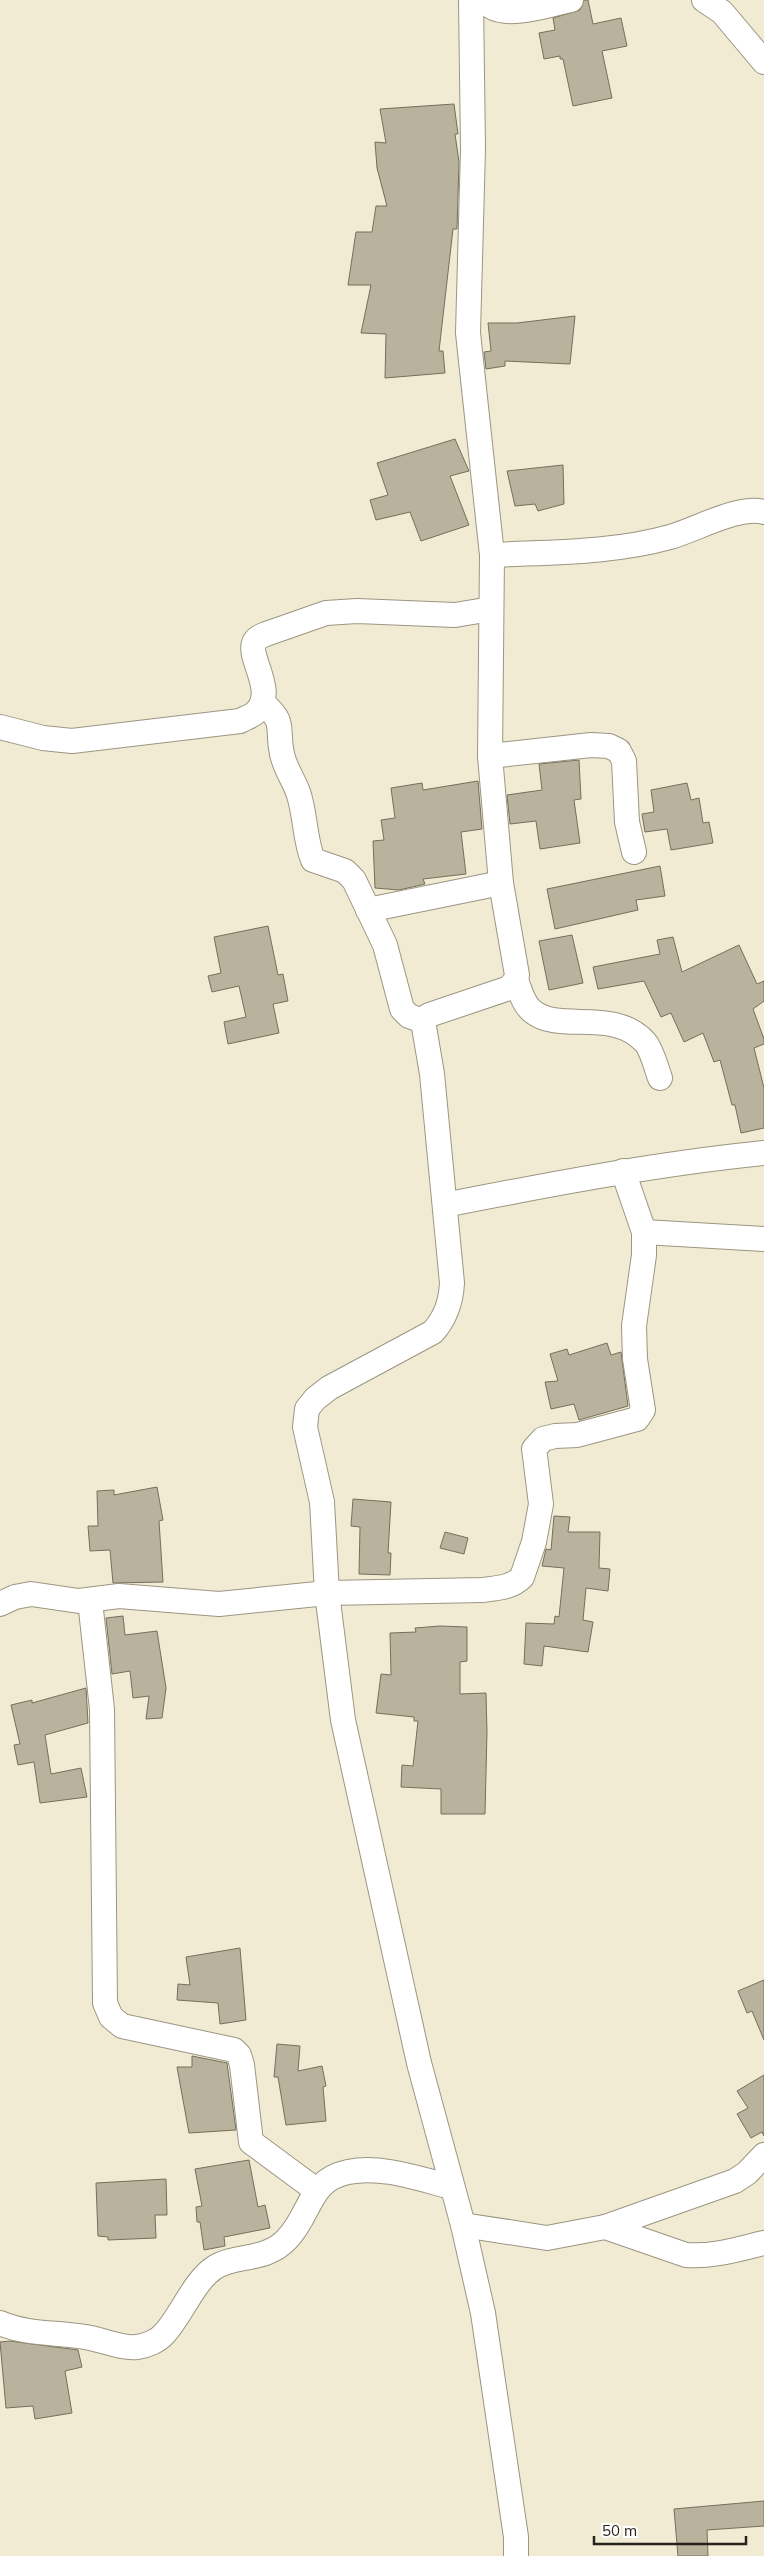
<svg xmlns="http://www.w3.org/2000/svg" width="764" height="2556" font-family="Mulish,sans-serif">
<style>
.building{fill:#b9b29c;stroke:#756f5b}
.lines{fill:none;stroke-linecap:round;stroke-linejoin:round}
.minor-casing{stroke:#9c9581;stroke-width:26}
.minor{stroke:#fff;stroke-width:24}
</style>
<rect width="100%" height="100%" fill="#f2ebd4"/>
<g class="building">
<polygon points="584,0 588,0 593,24 621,18 627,46 602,51 612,98 573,106 563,59 560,59 560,56 544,59 539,33 555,30 553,18 580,10"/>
<polygon points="454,104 458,134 455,134 459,162 457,229 453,229 439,351 443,351 445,373 385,378 386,334 361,333 371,285 348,285 356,232 372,232 376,206 387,206 377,168 375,142 386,143 380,109"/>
<polygon points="575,316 570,364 505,361 505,366 486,369 484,352 491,351 488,323 517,323"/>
<polygon points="455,439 469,471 450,476 469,525 421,541 410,512 376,520 370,500 388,495 377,463"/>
<polygon points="563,465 564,504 538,511 535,504 515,506 507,471"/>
<polygon points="579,760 581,799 574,800 580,843 540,849 536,821 510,824 507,795 542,790 539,764"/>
<polygon points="478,781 482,829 461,832 466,874 423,879 425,884 399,890 375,888 373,841 384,840 381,820 395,818 391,788 422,783 423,790"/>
<polygon points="687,783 691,800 699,798 703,823 709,822 713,843 671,850 667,829 645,832 642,814 654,812 651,790"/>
<polygon points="660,866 665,896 636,900 638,910 555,929 547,889"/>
<polygon points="268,926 278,975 283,974 288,1001 273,1004 279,1033 228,1044 224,1022 246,1017 239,986 212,992 208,976 221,973 214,937"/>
<polygon points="572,935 583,983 549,990 539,941"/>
<polygon points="673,937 682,972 739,945 757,984 764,981 764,1001 753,1009 764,1039 764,1044 754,1048 764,1088 764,1128 741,1133 735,1105 732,1105 720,1060 714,1062 703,1033 684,1042 671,1013 661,1017 644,981 598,989 593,967 660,954 657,940"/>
<polygon points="607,1343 611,1355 621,1352 628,1406 579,1420 574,1404 551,1409 545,1382 558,1381 550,1354 567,1349 569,1355"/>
<polygon points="157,1487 163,1520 159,1521 163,1582 113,1583 110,1550 90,1551 88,1526 98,1526 97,1491 114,1490 114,1495"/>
<polygon points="353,1499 391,1502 388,1553 391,1553 390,1575 359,1574 360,1527 351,1526"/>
<polygon points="554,1516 570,1517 568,1532 600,1532 599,1568 610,1569 608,1591 586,1588 583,1620 593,1622 588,1652 544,1646 542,1666 524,1664 526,1623 554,1624 555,1616 559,1617 564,1568 542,1566 546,1549 551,1550"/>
<polygon points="445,1532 468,1538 464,1554 440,1548"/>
<polygon points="123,1616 125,1635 157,1631 166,1688 162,1718 146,1719 149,1696 133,1698 130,1671 112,1674 106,1618"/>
<polygon points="440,1626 467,1627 467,1661 460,1662 460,1694 486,1693 487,1732 485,1814 441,1814 441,1789 401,1787 402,1765 413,1766 418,1721 414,1721 414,1717 376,1713 381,1674 391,1675 390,1633 416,1632 415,1628"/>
<polygon points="86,1688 88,1723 45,1735 51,1774 81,1768 87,1797 40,1803 34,1762 18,1765 14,1745 20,1744 11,1705 32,1700 32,1703"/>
<polygon points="240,1948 246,2020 220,2024 218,2003 177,2000 178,1984 190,1985 186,1957"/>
<polygon points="764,1980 764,2040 752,2011 747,2013 738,1991"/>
<polygon points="277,2044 300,2046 298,2071 322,2066 326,2086 323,2087 326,2121 286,2125 278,2077 274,2077"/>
<polygon points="192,2056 227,2063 236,2130 189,2133 177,2067 192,2067"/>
<polygon points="764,2075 764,2136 762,2132 751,2138 737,2114 748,2108 737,2091"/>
<polygon points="249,2160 258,2207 265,2205 270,2228 224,2237 225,2246 204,2250 200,2222 197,2222 196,2207 202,2206 195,2169"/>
<polygon points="166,2179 167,2215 155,2215 156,2238 108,2240 108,2237 98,2236 96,2183"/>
<polygon points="10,2341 78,2350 82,2367 65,2371 72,2413 35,2419 33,2406 6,2408 0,2342"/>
<polygon points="764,2501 764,2526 707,2530 708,2556 678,2556 674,2509"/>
</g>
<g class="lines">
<g class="minor-casing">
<g id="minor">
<path d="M 471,0 L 473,149 L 468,333 L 492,555 L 490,756 L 501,883 L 517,975 L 516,980 L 509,988 L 429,1015 L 423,1021 L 432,1074 L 452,1283 C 451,1302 446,1317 433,1332 L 329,1388 L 315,1399 L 307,1409 L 305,1427 L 322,1502 L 327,1593 L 343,1720 L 419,2063 L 463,2225 L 483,2313 L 516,2537 L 516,2556"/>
<path d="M 484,0 C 499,23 549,4 571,0"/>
<polyline points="704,0 722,12 764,62"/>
<path d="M 492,555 C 551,552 613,553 670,537 C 695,530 739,505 764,512"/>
<path d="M 263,703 C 287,724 276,727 282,754 C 285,768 293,779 298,792 C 306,815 304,838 313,860 L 345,871 L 354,880 L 385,945 L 402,1009 L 409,1016 L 423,1021"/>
<path d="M 0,727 L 43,738 L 72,741 L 240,721 C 245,718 253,716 257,711 C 276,691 248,658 254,643 C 256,638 261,636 266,634 L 326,613 L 357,611 L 455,615 L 491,609"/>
<polyline points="490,756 591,745 609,746 619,751 624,761 627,822 634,852"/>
<polyline points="368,910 501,883"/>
<path d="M 516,980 C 520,990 523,1004 532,1011 C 559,1034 613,1007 645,1042 C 652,1050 656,1067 660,1078"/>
<path d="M 445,1205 C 551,1184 656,1164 764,1153"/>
<polyline points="644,1232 764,1239"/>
<polyline points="90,1601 102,1709 105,2003 111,2017 122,2026 234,2050 239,2055 242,2065 251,2142 316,2190"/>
<path d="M 0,1604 L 15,1597 L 31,1594 L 79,1601 L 119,1596 L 219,1604 L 327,1593 L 483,1590 C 497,1588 511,1588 522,1577 L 534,1542 L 541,1504 L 535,1456 L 534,1449 L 543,1439 L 555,1436 L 577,1435 L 637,1419 L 643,1410 L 635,1359 L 634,1326 L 644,1255 L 644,1232 L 623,1171"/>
<path d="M 463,2225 L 547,2238 L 605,2227 L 686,2255 C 713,2257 738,2249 764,2243"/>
<polyline points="605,2227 735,2181 747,2173 764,2155"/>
<path d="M 0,2323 C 28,2335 56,2332 85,2337 C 101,2339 121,2349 137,2347 C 146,2346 158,2341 164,2334 C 181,2316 194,2281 214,2268 C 235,2254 266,2262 287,2239 C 311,2215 308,2180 348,2172 C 382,2165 419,2179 452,2187"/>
</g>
</g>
<use href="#minor" class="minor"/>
</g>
<path d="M594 2536v8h152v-8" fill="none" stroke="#26231b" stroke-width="2.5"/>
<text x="602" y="2536" font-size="15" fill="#26231b" stroke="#ffffff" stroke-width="4" paint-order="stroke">50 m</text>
</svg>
